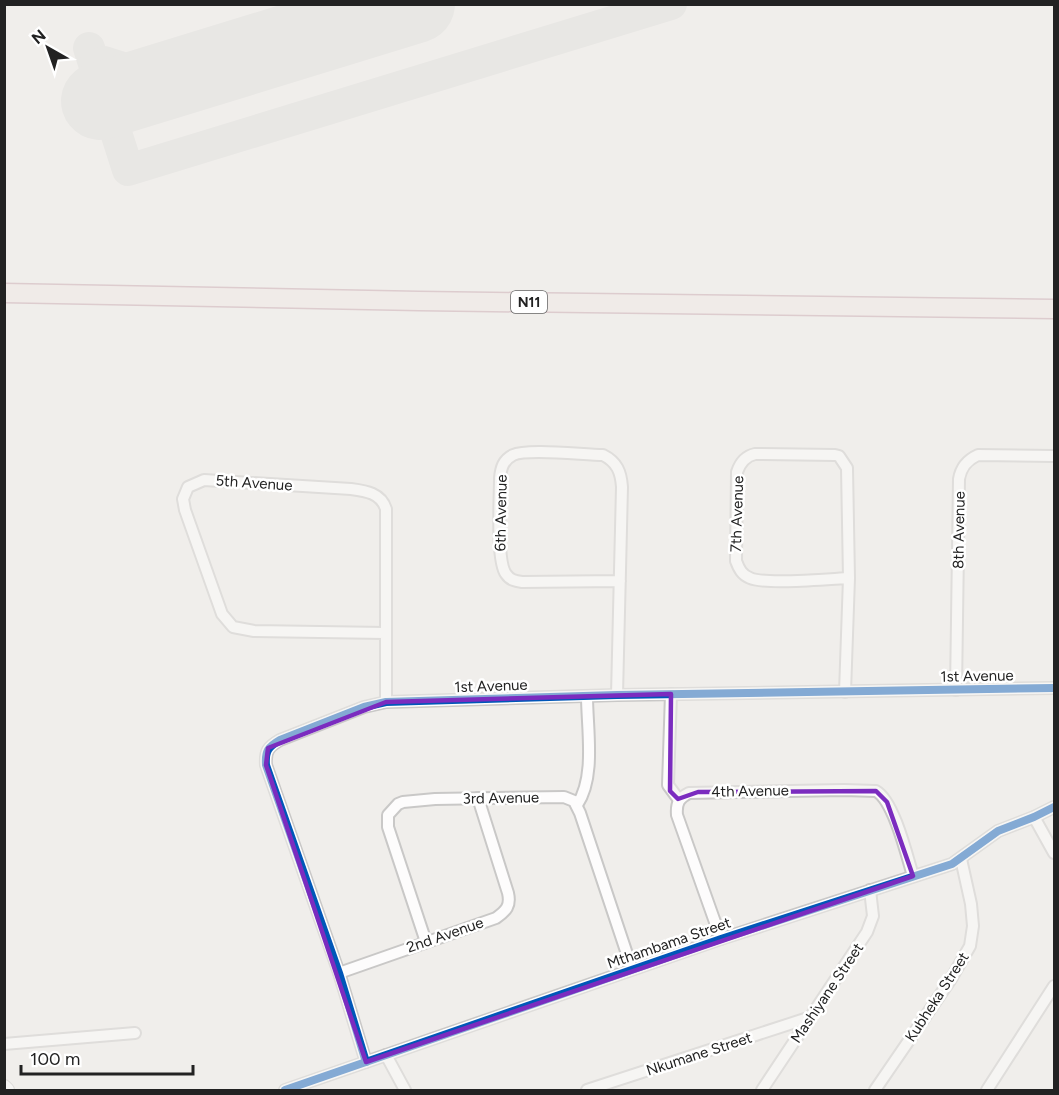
<svg xmlns="http://www.w3.org/2000/svg" width="1059" height="1095" font-family="Figtree,sans-serif">
<style>
.lines{fill:none;stroke-linecap:round;stroke-linejoin:round}
.taxiway{stroke:#dedddc;stroke-width:32}
.runway{stroke:#dedddc;stroke-width:78}
.minor-casing{stroke:#c9c8c7;stroke-width:14}
.tertiary-casing{stroke:#c9c8c7;stroke-width:16}
.trunk-casing{stroke:#c5a2ac;stroke-width:21}
.minor{stroke:#fdfcfc;stroke-width:10}
.tertiary{stroke:#fdfcfc;stroke-width:14}
.trunk{stroke:#f0e6e4;stroke-width:18}
.cycleway-casing{stroke:#fff;stroke-width:11}
.cycleway{stroke:#0057b8;stroke-width:8}
.marked{fill:none;stroke:#7b2cbf;stroke-width:4.5;stroke-linejoin:round}
.labels{text-anchor:middle;stroke-width:5;stroke-linejoin:round;paint-order:stroke}
.shield{fill:#fff;stroke:#646464;stroke-width:1.5}
.shield-label{font-size:14px;font-weight:bold;fill:#222}
.street-label{font-size:15px;fill:#222;stroke:#fff}
</style>
<rect width="100%" height="100%" fill="#f0eeeb"/>
<g class="lines">
<g class="taxiway">
<polyline points="89,48 128,170 671,4"/>
<polyline points="95,65 104,62 164,81"/>
</g>
<polyline class="runway" points="100,101 416,4"/>
<g class="minor-casing">
<g id="minor">
<path d="M 385,633 L 254,631 L 233,627 L 222,614 L 185,510 L 183,499 L 188,487 L 204,480 L 351,489 C 366,491 381,493 386,509 L 386,702"/>
<path d="M 956,690 L 959,479 C 961,467 967,460 978,455 L 1054,456"/>
<path d="M 845,692 L 849,578 L 847,468 L 839,456 L 835,455 L 755,454 C 746,456 740,463 737,472 L 736,561 C 739,569 742,575 750,578 C 765,585 829,579 849,578"/>
<polyline points="671,694 668,785 679,800"/>
<path d="M 617,695 L 622,487 C 621,472 617,462 603,455 C 584,455 528,448 513,455 C 503,460 501,468 500,478 C 500,498 496,561 506,574 C 510,580 515,581 522,582 L 620,581"/>
<path d="M 577,805 C 596,777 587,729 587,696"/>
<polyline points="1034,817 1054,853"/>
<path d="M 721,939 L 677,815 C 676,803 679,798 689,793 L 844,790 L 876,791 C 894,801 907,856 913,876"/>
<polyline points="426,942 388,827 388,815 398,804 403,802 435,799 564,797 574,801 580,813 632,969"/>
<path d="M 339,973 L 496,918 C 506,911 511,906 508,893 L 478,798"/>
<polyline points="4,1044 135,1033"/>
<polyline points="386,1055 405,1090"/>
<path d="M 366,1062 L 339,973 L 266,765 C 265,751 268,747 280,740 L 364,707 L 386,702 L 617,695 L 1054,688"/>
<polyline points="285,1090 721,939 952,864 998,831 1034,817 1054,807"/>
<polyline points="587,1090 811,1017"/>
<polyline points="762,1090 867,932 873,916 870,890"/>
<polyline points="875,1090 951,979 970,946 973,926 971,904 961,859"/>
<polyline points="987,1090 1054,986"/>
</g>
</g>
<g class="tertiary-casing">
<polyline id="tertiary" points="4,1087 7,1090"/>
</g>
<g class="trunk-casing">
<polyline id="trunk" points="4,293 419,301 1054,309"/>
</g>
<use href="#minor" class="minor"/>
<use href="#tertiary" class="tertiary"/>
<use href="#trunk" class="trunk"/>
<g class="cycleway-casing">
<g id="cycleway">
<path d="M 366,1062 L 339,973 L 266,765 C 265,751 268,747 280,740 L 364,707 L 386,702 L 617,695 L 1054,688"/>
<polyline points="285,1090 721,939 952,864 998,831 1034,817 1054,807"/>
</g>
</g>
<use href="#cycleway" class="cycleway"/>
</g>
<path d="M0 0H1059V1095H0ZM 671,694 L 670,791 L 678,799 L 698,792 L 876,791 L 887,802 L 913,876 L 366,1062 L 266,765 L 268,748 L 386,702 Z" fill="#f0eeeb" fill-opacity=".55" fill-rule="evenodd"/>
<path class="marked" d="M 671,694 L 670,791 L 678,799 L 698,792 L 876,791 L 887,802 L 913,876 L 366,1062 L 266,765 L 268,748 L 386,702 Z"/>
<g class="labels">
<rect class="shield" x="511" y="291" width="36" height="22" rx="4.5"/>
<g class="shield-label">
<text x="529" y="307">N11</text>
</g>
<g class="street-label">
<text transform="translate(254 483) rotate(4)" y="5">5th Avenue</text>
<text transform="translate(501 513) rotate(-89)" y="5">6th Avenue</text>
<text transform="translate(737 514) rotate(-88)" y="5">7th Avenue</text>
<text transform="translate(959 530) rotate(-89)" y="5">8th Avenue</text>
<text transform="translate(977 676) rotate(-1)" y="5">1st Avenue</text>
<text transform="translate(491 686) rotate(-2)" y="5">1st Avenue</text>
<text transform="translate(750 791) rotate(-1)" y="5">4th Avenue</text>
<text transform="translate(501 798) rotate(-1)" y="5">3rd Avenue</text>
<text transform="translate(445 935) rotate(-19)" y="5">2nd Avenue</text>
<text transform="translate(669 943) rotate(-19)" y="5">Mthambama Street</text>
<text transform="translate(827 993) rotate(-56)" y="5">Mashiyane Street</text>
<text transform="translate(937 997) rotate(-57)" y="5">Kubheka Street</text>
<text transform="translate(699 1054) rotate(-18)" y="5">Nkumane Street</text>
</g>
</g>
<rect width="1059" height="1095" fill="none" stroke="#222222" stroke-width="12"/>
<g transform="translate(48 48) rotate(320)" stroke="#ffffff" stroke-width="4.5" paint-order="stroke">
<path d="M0-4.5L10 22L0 15L-10 22Z" fill="#222222"/>
<text y="-9" font-size="16" font-weight="bold" text-anchor="middle" fill="#222222">N</text>
</g>
<path d="M21 1065v9h172v-9" fill="none" stroke="#222222" stroke-width="3"/>
<text x="30" y="1065" font-size="18" fill="#222222" stroke="#ffffff" stroke-width="4.5" paint-order="stroke">100 m</text>
</svg>
